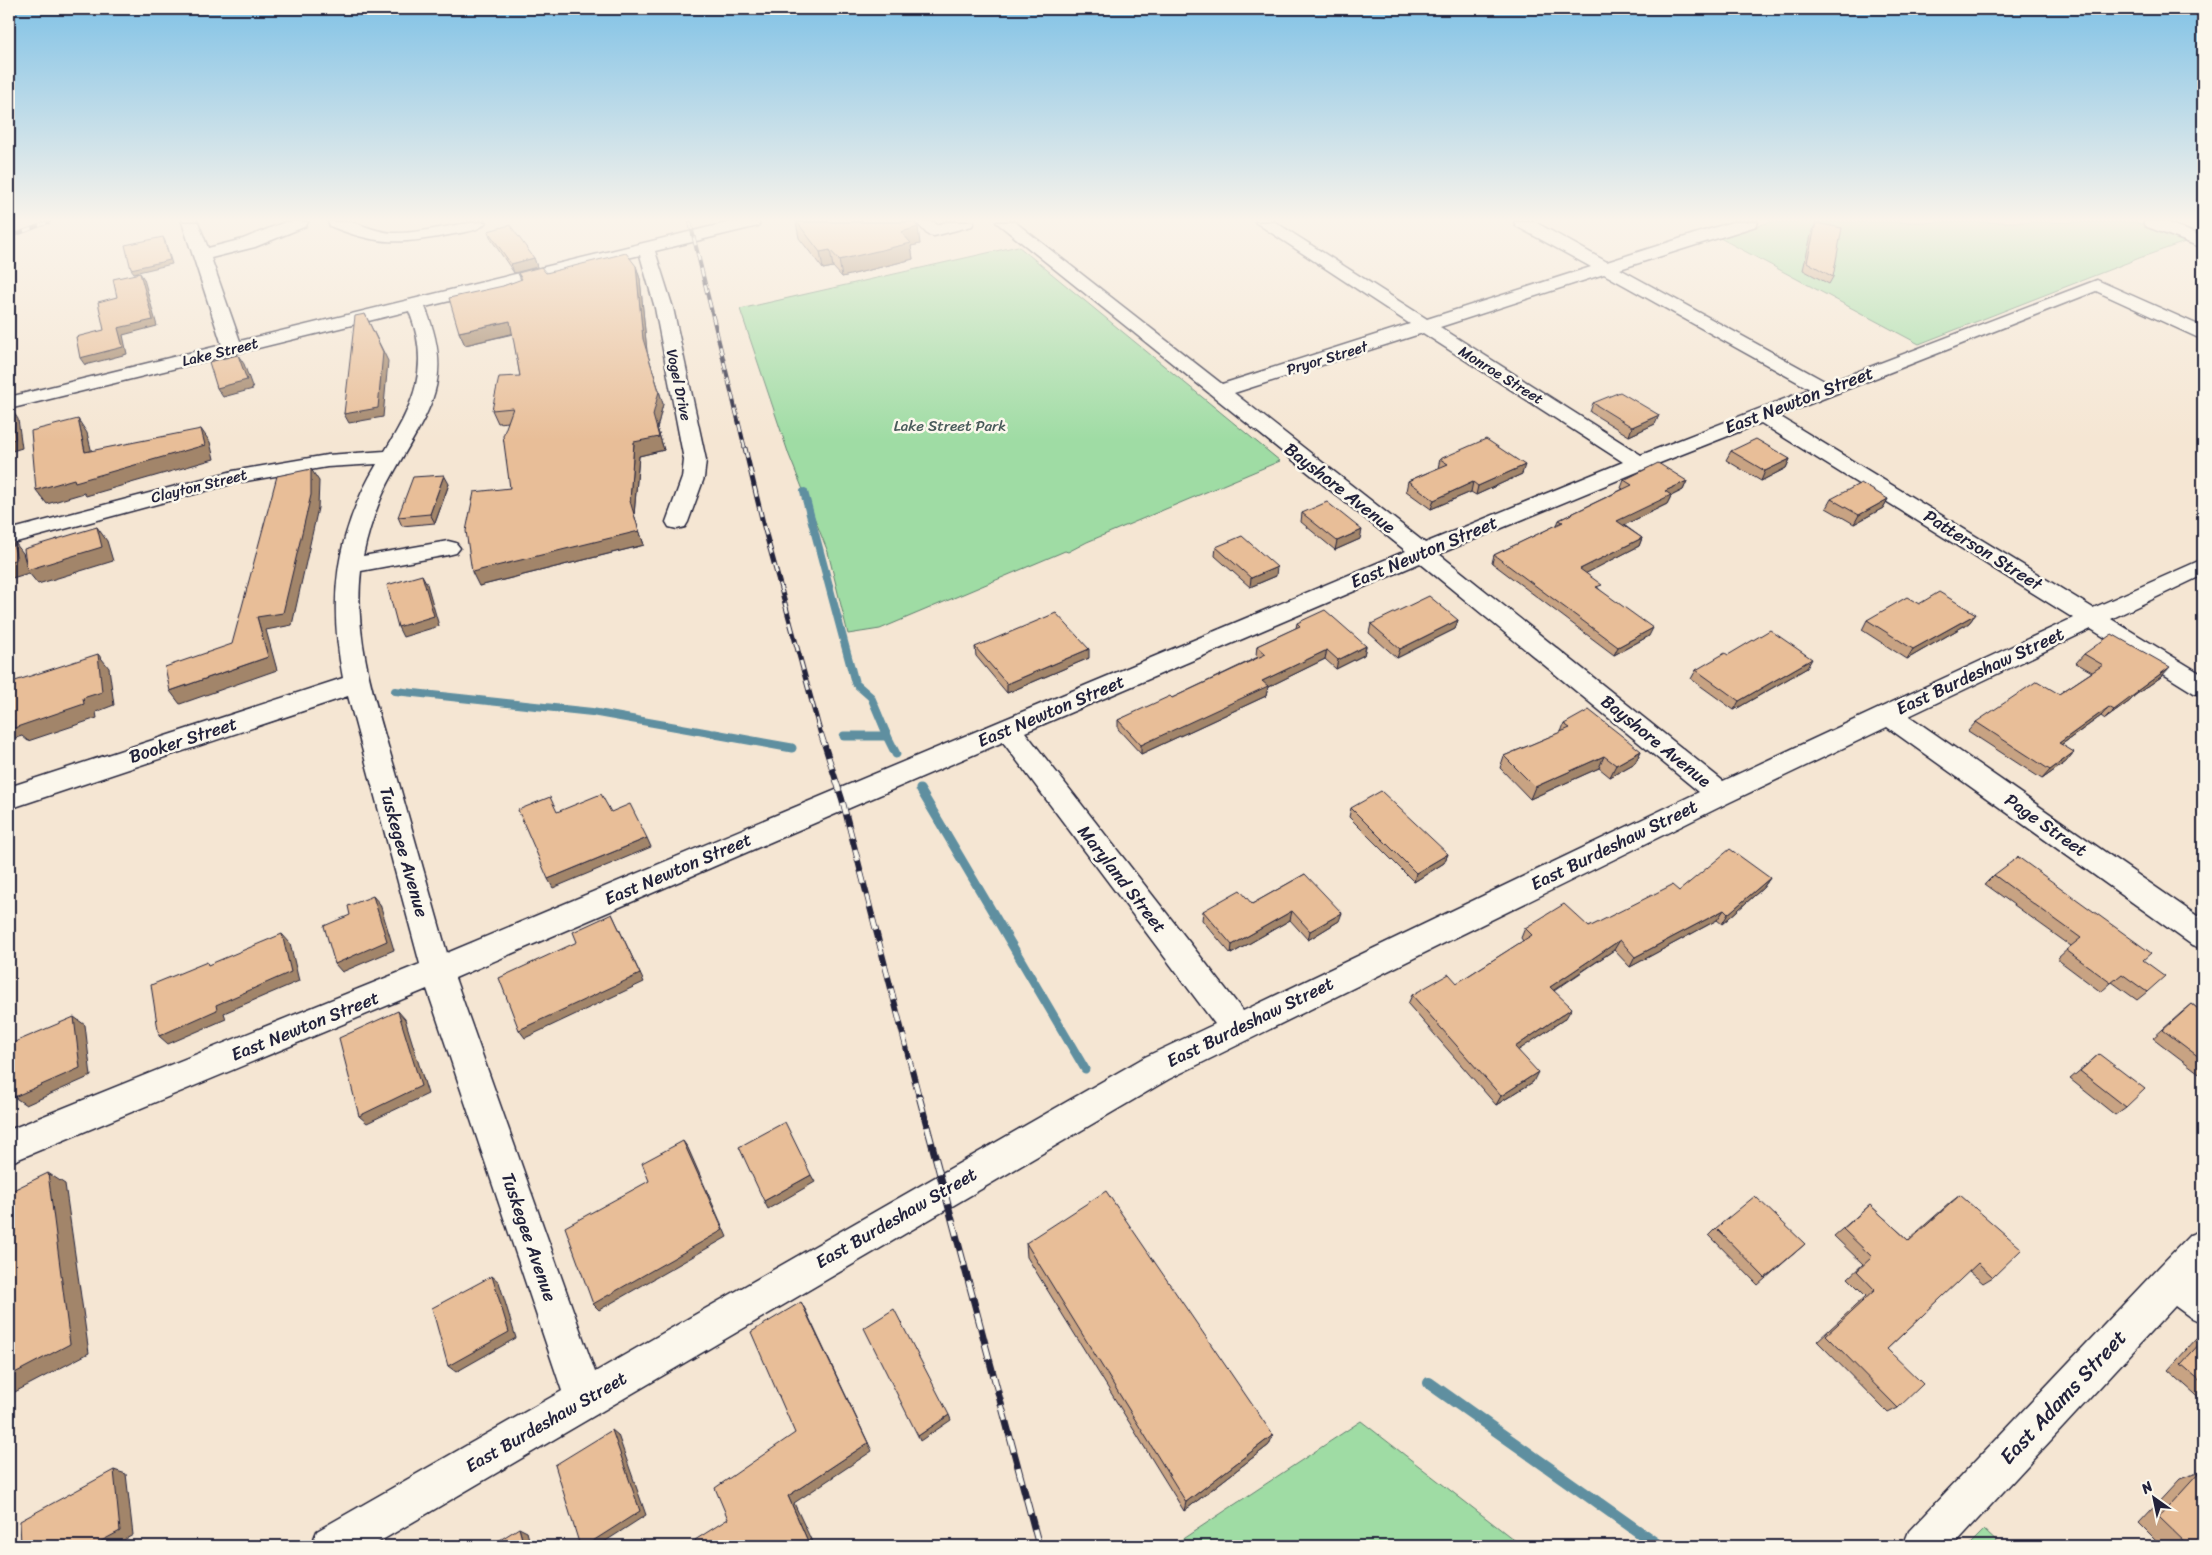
<svg xmlns="http://www.w3.org/2000/svg" width="2212" height="1555" font-family="Sriracha,sans-serif">
<style>
.green{fill:#9fdca4;stroke:#607f70}
.lines{fill:none;stroke-linecap:round;stroke-linejoin:round}
.stream-far2{stroke:#5f8fa0;stroke-width:8}
.stream-far1{stroke:#5f8fa0;stroke-width:9}
.stream{stroke:#5f8fa0;stroke-width:12}
.minor-casing{stroke:#22223b;stroke-width:3}
.minor{fill:#fbf7ec;fill-rule:evenodd}
.rail-far3-casing{stroke:#22223b;stroke-width:4}
.rail-far2-casing{stroke:#22223b;stroke-width:5}
.rail-far1-casing{stroke:#22223b;stroke-width:6}
.rail-casing{stroke:#22223b;stroke-width:7}
.rail-far3{stroke:#fbf7ec;stroke-width:2.5;stroke-dasharray:8;stroke-linecap:butt}
.rail-far2{stroke:#fbf7ec;stroke-width:3;stroke-dasharray:10;stroke-linecap:butt}
.rail-far1{stroke:#fbf7ec;stroke-width:4.5;stroke-dasharray:12;stroke-linecap:butt}
.rail{stroke:#fbf7ec;stroke-width:5;stroke-dasharray:16;stroke-linecap:butt}
.wall{fill:#c8a383;stroke:#22223b}
.shaded-wall{fill:#a2856a;stroke:#22223b}
.building{fill:#e8be98;stroke:#22223b}
.labels{text-anchor:middle;stroke-width:5;stroke-linejoin:round;paint-order:stroke}
.far-street-label{font-size:15px;fill:#22223b;stroke:#fbf7ec}
.far-park-label{font-size:15px;fill:#485a5a;stroke:#fbf7ec}
.street-label{font-size:18px;fill:#22223b;stroke:#fbf7ec}
.near-street-label{font-size:21px;fill:#22223b;stroke:#fbf7ec}
</style>
<rect width="100%" height="100%" fill="#f5e6d3"/>
<filter id="ink" filterUnits="userSpaceOnUse"><feTurbulence type="fractalNoise" baseFrequency=".02" numOctaves="2"/><feDisplacementMap in="SourceGraphic" scale="10" xChannelSelector="R" yChannelSelector="G"/><feConvolveMatrix kernelMatrix="1 2 1 2 8 2 1 2 1" color-interpolation-filters="sRGB"/></filter>
<g filter="url(#ink)">
<g class="green">
<polygon points="1770,222 2136,222 2185,242 2142,257 1919,344 1720,238"/>
<polygon points="1018,246 1280,461 1087,542 1068,552 1065,551 880,629 848,634 828,552 789,455 740,309"/>
<polygon points="1361,1421 1522,1546 1172,1546"/>
<polygon points="1984,1530 2001,1546 1968,1546"/>
</g>
<g class="lines">
<g class="stream-far2">
<polyline points="804,492 855,683 871,697 887,735"/>
<polyline points="395,691 592,712 721,735"/>
</g>
<g class="stream-far1">
<polyline points="715,734 792,748"/>
<polyline points="886,734 896,754"/>
<polyline points="844,736 887,736"/>
<polyline points="920,789 1085,1069"/>
</g>
<polyline class="stream" points="1429,1383 1659,1546"/>
<g class="minor-casing">
<g id="minor">
<path d="M 182,222 L 198,222 L 208,248 L 243,239 L 285,222 L 308,222 L 306,226 L 255,247 L 211,258 L 240,341 L 730,222 L 760,222 L 758,226 L 655,251 L 673,308 L 706,460 L 704,478 L 688,522 L 685,527 L 677,529 L 669,527 L 666,522 L 682,478 L 684,460 L 655,308 L 640,255 L 425,307 C 456,382 428,411 393,474 C 379,499 369,527 363,556 L 448,541 L 456,543 L 460,548 L 456,553 L 448,555 L 361,571 C 353,641 377,707 396,773 C 413,833 430,893 447,953 L 1406,551 L 996,222 L 1015,222 L 1222,384 L 1410,324 L 1255,222 L 1275,222 L 1427,319 L 1591,267 L 1516,226 L 1514,222 L 1535,222 L 1607,262 L 1732,222 L 1758,222 L 1756,226 L 1620,269 L 1828,383 L 2097,280 L 2203,327 L 2203,340 L 2096,291 L 1779,416 L 2093,608 L 2203,559 L 2203,575 L 2111,619 L 2203,675 L 2203,696 L 2194,693 L 2091,629 L 1909,716 L 2203,920 L 2203,949 L 2192,945 L 1887,727 L 1730,802 L 1169,1079 L 372,1546 L 311,1546 L 317,1531 L 562,1391 L 427,989 L 9,1163 L 9,1130 L 420,964 L 348,696 L 9,809 L 9,787 L 343,678 C 328,599 335,534 377,464 L 327,467 L 235,483 L 9,544 L 9,530 L 233,471 L 327,455 L 385,451 C 414,404 431,366 409,311 L 9,409 L 9,397 L 222,345 ZM 1604,274 L 1810,389 L 1641,455 L 1440,327 ZM 1423,333 L 1623,462 L 1425,543 L 1234,393 ZM 1761,423 L 2073,618 L 1723,781 L 1439,554 L 1647,468 ZM 1420,563 L 1699,792 L 1243,1011 L 1025,732 ZM 1003,742 L 1215,1024 L 1145,1057 L 595,1372 L 455,978 Z"/>
<path d="M 328,222 C 335,222 344,221 351,222 C 366,226 378,232 393,233 C 425,234 455,222 486,222 C 480,231 465,232 454,234 C 404,244 378,246 330,226 Z"/>
<polygon points="916,222 934,222 937,225 946,222 974,222 972,226 934,236 928,235"/>
<polygon points="2143,222 2167,222 2203,237 2203,248 2145,226"/>
<polygon points="2203,1230 2203,1275 2200,1278 2203,1281 2203,1323 2190,1317 2175,1306 1953,1546 1903,1546 1909,1531 2159,1267 2190,1235"/>
</g>
</g>
<use href="#minor" class="minor"/>
<g class="rail-far3-casing">
<g id="rail-far3">
<polyline points="690,222 745,449"/>
<polyline points="9,237 49,222"/>
</g>
</g>
<g class="rail-far2-casing">
<polyline id="rail-far2" points="745,448 763,523 821,735"/>
</g>
<g class="rail-far1-casing">
<polyline id="rail-far1" points="821,734 842,799 919,1097"/>
</g>
<g class="rail-casing">
<polyline id="rail" points="919,1096 1039,1546"/>
</g>
<use href="#rail-far3" class="rail-far3"/>
<use href="#rail-far2" class="rail-far2"/>
<use href="#rail-far1" class="rail-far1"/>
<use href="#rail" class="rail"/>
</g>
<g class="wall">
<polygon points="796,222 913,222 920,244 911,246 913,259 842,277 833,267 823,269 799,238"/>
<polygon points="1816,223 1833,277 1829,284 1803,270 1812,231"/>
<polygon points="488,231 534,258 537,267 514,273 491,239"/>
<polygon points="636,266 640,279 647,352 663,404 657,428 664,450 639,456 634,515 644,545 479,586 510,488 508,422 498,423 492,410 520,376 513,334 465,345 459,332 503,286 521,280 518,273 546,273"/>
<polygon points="1593,403 1659,415 1655,424 1629,436 1590,412"/>
<polygon points="1731,451 1790,459 1786,468 1761,481 1726,460"/>
<polygon points="1440,459 1522,474 1476,495 1471,492 1431,509 1406,491 1408,481 1438,468"/>
<polygon points="1624,480 1687,481 1683,490 1671,496 1667,504 1624,525 1642,538 1639,546 1586,573 1600,590 1649,636 1614,655 1492,563 1494,555 1557,525 1559,520 1623,489 1621,488"/>
<polygon points="449,484 435,523 402,526 398,517"/>
<polygon points="1831,499 1888,499 1883,508 1854,524 1826,508"/>
<polygon points="1302,513 1360,539 1335,550 1301,522"/>
<polygon points="1216,547 1276,576 1250,587 1215,556"/>
<polygon points="1919,604 1976,614 1969,623 1907,659 1862,630 1867,620"/>
<polygon points="1458,620 1455,629 1397,658 1369,633 1371,624"/>
<polygon points="1297,623 1366,646 1364,655 1336,669 1325,659 1268,687 1266,696 1141,754 1118,729 1118,720 1172,698 1258,657 1256,655 1257,646 1296,628"/>
<polygon points="975,647 1089,658 1007,693 976,656"/>
<polygon points="2084,654 2161,677 2134,696 2130,701 2105,719 2101,716 2061,745 2066,762 2042,779 1968,731 1976,722 2059,694 2092,672 2076,663"/>
<polygon points="1807,668 1734,710 1691,679 1696,670"/>
<polygon points="1564,724 1641,751 1635,763 1610,777 1599,768 1530,799 1500,768 1504,756 1561,732"/>
<polygon points="1351,808 1448,854 1444,863 1414,882 1349,817"/>
<polygon points="1305,874 1339,921 1308,940 1290,920 1231,954 1202,920 1203,911 1252,904"/>
<polygon points="1994,875 2143,960 2147,992 2137,1000 2112,982 2101,992 2057,959 2071,946 1985,884"/>
<polygon points="1770,878 1763,888 1722,924 1717,920 1630,967 1614,950 1554,991 1566,1018 1518,1050 1533,1082 1496,1105 1408,1004 1412,995 1457,983 1523,941 1521,938 1525,928 1589,927 1679,891"/>
<polygon points="2192,1004 2203,1013 2203,1076 2153,1038 2181,1013"/>
<polygon points="2099,1054 2126,1107 2115,1115 2070,1079"/>
<polygon points="1960,1195 1993,1277 1983,1283 1969,1271 1887,1349 1898,1408 1888,1413 1817,1341 1866,1296 1848,1278 1863,1264 1834,1236 1870,1205 1908,1240 1951,1202"/>
<polygon points="1716,1228 1805,1244 1758,1285 1709,1235"/>
<polygon points="1026,1243 1269,1445 1184,1511 1027,1257"/>
<polygon points="2203,1336 2203,1401 2168,1370 2196,1339"/>
<polygon points="2200,1472 2203,1546 2162,1546 2139,1523 2180,1479"/>
</g>
<g class="shaded-wall">
<polygon points="918,227 920,244 911,246 913,259 842,277 839,260 901,232"/>
<polygon points="163,237 165,241 172,264 134,273 131,269"/>
<polygon points="830,250 833,267 823,269 820,252"/>
<polygon points="534,258 537,267 514,273 511,264"/>
<polygon points="636,266 640,279 647,352 663,404 657,428 664,450 639,456 634,515 644,545 479,586 472,572 630,501 634,442 653,415 643,339"/>
<polygon points="140,273 144,279 157,326 123,335 127,354 85,365 80,358 118,328"/>
<polygon points="365,314 388,361 383,417 349,423 344,414"/>
<polygon points="510,321 515,333 465,345 459,332"/>
<polygon points="238,355 244,364 253,389 223,397 217,388"/>
<polygon points="12,410 18,419 22,448 9,452 9,441"/>
<polygon points="1659,415 1655,424 1629,436 1632,427"/>
<polygon points="78,419 87,433 95,465 85,452"/>
<polygon points="201,429 210,442 214,459 86,496 84,493 47,504 36,490"/>
<polygon points="1790,459 1786,468 1761,481 1765,471"/>
<polygon points="1525,465 1522,474 1476,495 1478,486"/>
<polygon points="311,469 319,481 318,508 292,625 266,630 277,670 180,704 170,691 268,657 257,617"/>
<polygon points="444,475 449,484 435,523 430,514"/>
<polygon points="1687,481 1683,490 1671,496 1667,504 1614,530 1617,521 1665,491"/>
<polygon points="1473,482 1471,492 1431,509 1434,500"/>
<polygon points="1888,499 1883,508 1854,524 1859,515"/>
<polygon points="97,527 107,541 113,561 38,584 29,573 9,579 9,562 12,539 23,553 28,570"/>
<polygon points="1362,530 1360,539 1335,550 1337,541"/>
<polygon points="1642,538 1639,546 1577,578 1580,569"/>
<polygon points="1277,567 1276,576 1250,587 1251,578"/>
<polygon points="422,575 427,584 439,626 403,637 398,627"/>
<polygon points="1976,614 1969,623 1907,659 1913,649"/>
<polygon points="1458,620 1455,629 1397,658 1400,649"/>
<polygon points="1653,628 1649,636 1614,655 1618,647"/>
<polygon points="1366,646 1364,655 1336,669 1338,660"/>
<polygon points="1089,649 1089,658 1007,693 1007,684"/>
<polygon points="1327,650 1325,659 1268,687 1266,696 1141,754 1141,745 1262,681"/>
<polygon points="98,654 109,668 114,705 96,712 97,718 28,741 22,736 9,740 9,722 83,698"/>
<polygon points="1812,659 1807,668 1734,710 1739,701"/>
<polygon points="2170,667 2161,677 2134,696 2130,701 2105,719 2114,710 2137,691"/>
<polygon points="2109,707 2101,716 2051,752 2059,743"/>
<polygon points="1641,751 1635,763 1610,777 1616,765"/>
<polygon points="2074,752 2066,762 2042,779 2050,770"/>
<polygon points="1604,756 1599,768 1530,799 1535,787"/>
<polygon points="647,838 651,847 553,888 548,879"/>
<polygon points="1448,854 1444,863 1414,882 1416,873"/>
<polygon points="1770,878 1763,888 1722,924 1728,914"/>
<polygon points="373,896 380,904 394,950 342,972 335,964"/>
<polygon points="1724,910 1717,920 1630,967 1635,957"/>
<polygon points="1292,911 1290,920 1231,954 1232,945"/>
<polygon points="1342,913 1339,921 1308,940 1310,931"/>
<polygon points="612,914 644,982 525,1038 519,1030"/>
<polygon points="282,934 290,943 299,981 224,1013 226,1019 168,1044 159,1036 216,1005"/>
<polygon points="1620,940 1614,950 1545,996 1550,987"/>
<polygon points="1572,1008 1566,1018 1510,1056 1515,1047"/>
<polygon points="398,1011 405,1019 428,1094 367,1123 359,1116"/>
<polygon points="74,1017 85,1025 91,1076 26,1105 14,1097"/>
<polygon points="1538,1072 1533,1082 1496,1105 1501,1096"/>
<polygon points="683,1141 688,1148 727,1237 599,1310 593,1304"/>
<polygon points="48,1173 65,1184 89,1353 11,1394 9,1393 9,1376"/>
<polygon points="811,1175 815,1182 768,1209 764,1201"/>
<polygon points="492,1276 499,1282 516,1338 456,1372 448,1366"/>
<polygon points="801,1302 806,1311 872,1451 794,1503 814,1546 810,1546 788,1496 868,1443"/>
<polygon points="949,1415 951,1420 920,1441 918,1436"/>
<polygon points="612,1430 618,1435 646,1515 598,1546 585,1546"/>
<polygon points="1273,1435 1269,1445 1184,1511 1186,1502"/>
<polygon points="114,1470 126,1474 133,1535 113,1546 92,1546"/>
<polygon points="519,1528 527,1532 531,1546 524,1546"/>
</g>
<g class="building">
<polygon points="797,222 913,222 918,227 901,232 911,243 839,260 830,250 820,252"/>
<polygon points="1816,223 1842,228 1833,277 1807,262"/>
<polygon points="510,225 534,258 511,264 488,231"/>
<polygon points="163,237 170,260 131,269 125,245"/>
<polygon points="626,253 636,266 643,339 659,391 653,415 659,437 634,442 630,501 639,531 472,572 466,531 474,492 510,488 503,436 513,408 492,410 499,377 520,376 510,321 459,332 449,298 503,286 522,279 518,273 541,267 546,273"/>
<polygon points="140,273 153,320 118,328 123,347 80,358 76,337 104,330 98,302 117,297 113,279"/>
<polygon points="365,314 383,352 378,408 344,414 355,316"/>
<polygon points="238,355 247,380 217,388 209,362"/>
<polygon points="1620,392 1659,415 1632,427 1593,403"/>
<polygon points="9,410 12,410 15,439 9,441"/>
<polygon points="78,419 85,452 201,429 205,445 75,482 74,479 36,490 31,431"/>
<polygon points="1486,439 1525,465 1478,486 1473,482 1434,500 1408,481 1448,464 1440,459"/>
<polygon points="1756,439 1790,459 1765,471 1731,451"/>
<polygon points="1658,463 1687,481 1665,491 1671,495 1617,521 1642,538 1580,569 1602,585 1596,587 1653,628 1618,647 1494,555 1563,522 1559,520 1632,485 1624,480"/>
<polygon points="311,469 311,495 283,613 257,617 268,657 170,691 165,667 232,644 277,476"/>
<polygon points="444,475 430,514 398,517 413,477"/>
<polygon points="1861,483 1888,499 1859,515 1831,499"/>
<polygon points="1327,502 1362,530 1337,541 1302,513"/>
<polygon points="97,527 102,547 27,570 24,549"/>
<polygon points="1242,536 1277,567 1251,578 1216,547"/>
<polygon points="12,539 17,559 9,562 9,540"/>
<polygon points="422,575 434,616 398,627 387,585"/>
<polygon points="1939,592 1976,614 1913,649 1867,620 1907,597 1919,604"/>
<polygon points="1429,596 1458,620 1400,649 1371,624"/>
<polygon points="1325,610 1366,646 1338,660 1327,650 1262,681 1268,686 1141,745 1118,720 1170,696 1172,698 1266,654 1257,646 1300,626 1297,623"/>
<polygon points="1056,613 1089,649 1007,684 975,647"/>
<polygon points="1770,630 1812,659 1739,701 1696,670 1725,653 1728,655"/>
<polygon points="2112,634 2170,667 2137,691 2138,692 2114,710 2109,707 2059,743 2074,752 2050,770 1976,722 2037,681 2059,694 2103,665 2084,654"/>
<polygon points="98,654 102,692 83,698 84,704 14,728 14,720 9,722 9,683"/>
<polygon points="1589,710 1641,751 1616,765 1604,756 1535,787 1504,756 1570,728 1564,724"/>
<polygon points="1381,791 1448,854 1416,873 1351,808"/>
<polygon points="601,794 611,812 630,804 647,838 548,879 518,810 550,797 557,812"/>
<polygon points="1730,849 1770,878 1728,914 1724,910 1635,957 1620,940 1550,987 1572,1008 1515,1047 1538,1072 1501,1096 1412,995 1449,974 1457,983 1532,935 1525,928 1564,904 1589,927 1672,885 1679,891"/>
<polygon points="2018,857 2151,953 2143,960 2165,976 2147,992 2122,974 2111,983 2066,950 2081,938 1994,875"/>
<polygon points="1305,874 1342,913 1310,931 1292,911 1232,945 1203,911 1240,890 1252,904"/>
<polygon points="373,896 387,941 335,964 324,926 350,915 348,906"/>
<polygon points="612,914 640,974 519,1030 499,978 577,942 573,932"/>
<polygon points="282,934 291,972 216,1005 217,1010 159,1036 151,985 207,962 208,965"/>
<polygon points="2192,1004 2203,1013 2203,1060 2163,1030"/>
<polygon points="398,1011 421,1086 359,1116 339,1038"/>
<polygon points="74,1017 80,1068 14,1097 10,1044"/>
<polygon points="2099,1054 2145,1089 2126,1107 2080,1071"/>
<polygon points="785,1122 811,1175 764,1201 739,1147"/>
<polygon points="683,1141 723,1230 593,1304 565,1227 649,1181 642,1163"/>
<polygon points="48,1173 70,1344 9,1376 9,1192"/>
<polygon points="1106,1191 1273,1435 1186,1502 1026,1243"/>
<polygon points="1960,1195 2022,1249 1993,1277 1978,1263 1887,1349 1923,1384 1898,1408 1826,1335 1875,1290 1857,1271 1872,1257 1843,1229 1870,1205 1909,1241"/>
<polygon points="1755,1196 1805,1244 1765,1278 1716,1228"/>
<polygon points="492,1276 509,1332 448,1366 432,1308"/>
<polygon points="801,1302 868,1443 788,1496 810,1546 698,1546 695,1540 728,1519 715,1488 795,1433 751,1332"/>
<polygon points="894,1309 949,1415 918,1436 864,1328"/>
<polygon points="2203,1340 2203,1383 2181,1364"/>
<polygon points="612,1430 640,1511 585,1546 580,1546 555,1465"/>
<polygon points="114,1470 120,1531 92,1546 21,1546 20,1521"/>
<polygon points="2200,1472 2203,1475 2203,1546 2189,1546 2159,1517"/>
<polygon points="519,1528 524,1546 492,1546 492,1545"/>
</g>
</g>
<linearGradient id="sky" x2="0" y2="1"><stop stop-color="#81c2e6"/><stop offset="0.5" stop-color="#faf4eb"/><stop offset="1" stop-color="#faf4eb" stop-opacity="0"/></linearGradient>
<rect width="2212" height="440" fill="url(#sky)"/>
<g class="labels">
<g class="far-street-label">
<text transform="translate(220 352) rotate(-14)" y="5">Lake Street</text>
<text transform="translate(1327 358) rotate(-17)" y="5">Pryor Street</text>
<text transform="translate(1501 375) rotate(32)" y="5">Monroe Street</text>
<text transform="translate(679 385) rotate(78)" y="5">Vogel Drive</text>
<text transform="translate(199 486) rotate(-14)" y="5">Clayton Street</text>
</g>
<g class="far-park-label">
<text x="950" y="431">Lake Street Park</text>
</g>
<g class="street-label">
<text transform="translate(1799 400) rotate(-21)" y="6">East Newton Street</text>
<text transform="translate(1340 488) rotate(38)" y="6">Bayshore Avenue</text>
<text transform="translate(1983 550) rotate(32)" y="6">Patterson Street</text>
<text transform="translate(1424 552) rotate(-23)" y="6">East Newton Street</text>
<text transform="translate(1980 671) rotate(-25)" y="6">East Burdeshaw Street</text>
<text transform="translate(1051 711) rotate(-23)" y="6">East Newton Street</text>
<text transform="translate(183 740) rotate(-18)" y="6">Booker Street</text>
<text transform="translate(1656 741) rotate(39)" y="6">Bayshore Avenue</text>
<text transform="translate(2046 825) rotate(35)" y="6">Page Street</text>
<text transform="translate(1614 845) rotate(-26)" y="6">East Burdeshaw Street</text>
<text transform="translate(404 852) rotate(74)" y="6">Tuskegee Avenue</text>
<text transform="translate(678 869) rotate(-23)" y="6">East Newton Street</text>
<text transform="translate(1122 879) rotate(52)" y="6">Maryland Street</text>
<text transform="translate(1250 1022) rotate(-26)" y="6">East Burdeshaw Street</text>
<text transform="translate(305 1026) rotate(-22)" y="6">East Newton Street</text>
<text transform="translate(896 1218) rotate(-30)" y="6">East Burdeshaw Street</text>
<text transform="translate(529 1237) rotate(71)" y="6">Tuskegee Avenue</text>
<text transform="translate(546 1422) rotate(-30)" y="6">East Burdeshaw Street</text>
</g>
<g class="near-street-label">
<text transform="translate(2063 1397) rotate(-47)" y="7">East Adams Street</text>
</g>
</g>
<rect width="2212" height="1555" fill="none" stroke="#fbf7ec" stroke-width="30"/>
<rect x="15" y="15" width="2182" height="1525" fill="none" stroke="#22223b" stroke-width="2" filter="url(#ink)"/>
<g transform="translate(2154 1498) rotate(327)" stroke="#fbf7ec" stroke-width="4" paint-order="stroke">
<path d="M0-4L9 19L0 12L-9 19Z" fill="#22223b"/>
<text y="-8" font-size="14" font-weight="bold" text-anchor="middle" fill="#22223b">N</text>
</g>
</svg>
